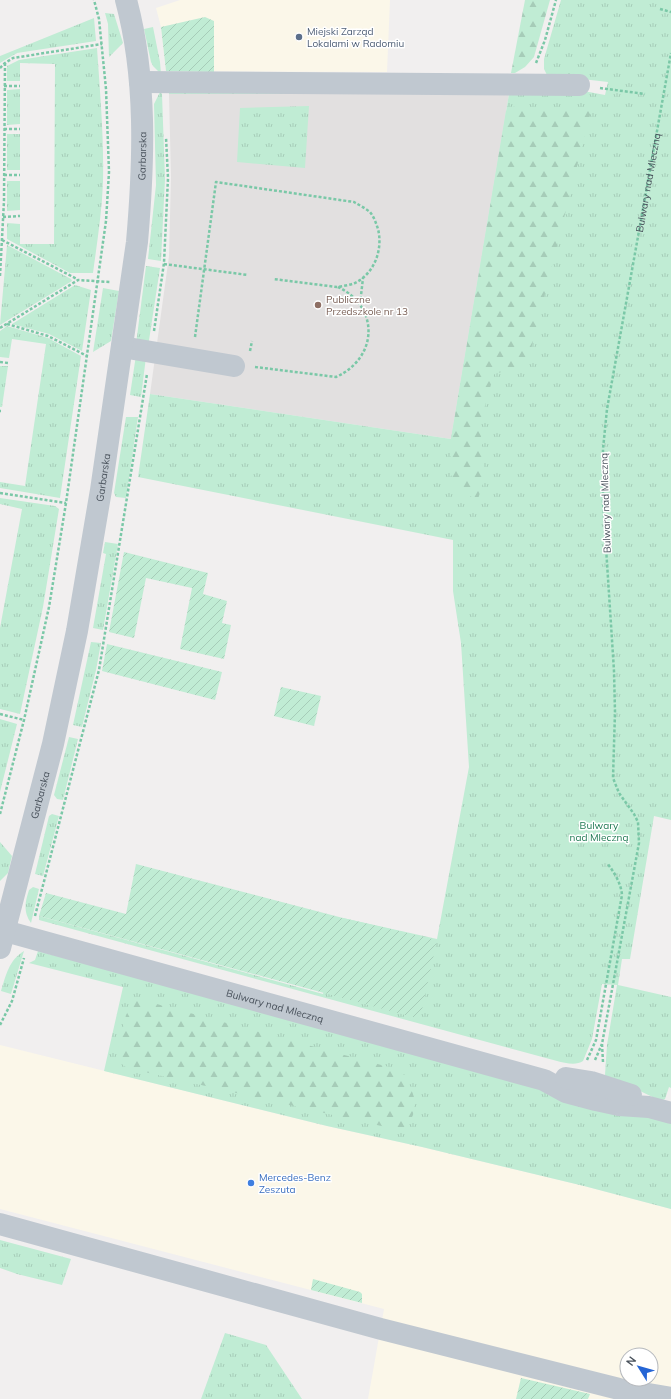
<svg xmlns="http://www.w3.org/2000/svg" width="671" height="1399" font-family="Mulish,sans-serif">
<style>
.commercial{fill:#fbf7e9;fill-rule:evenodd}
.education{fill:#e2e0e0}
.grass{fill:url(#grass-tufts)}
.forest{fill:url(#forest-firs)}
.garden{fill:url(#garden-furrows)}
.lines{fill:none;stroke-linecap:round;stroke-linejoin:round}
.path{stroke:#7ac8a7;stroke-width:2.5;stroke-dasharray:3 2;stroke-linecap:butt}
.minor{stroke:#c0c8d0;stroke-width:22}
.service-dot{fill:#5c6f8a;stroke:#fff;stroke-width:1.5}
.education-dot{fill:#8d6e63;stroke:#fff;stroke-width:1.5}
.shop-dot{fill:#3f7fe0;stroke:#fff;stroke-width:1.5}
.labels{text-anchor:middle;stroke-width:3;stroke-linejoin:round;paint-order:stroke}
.service-label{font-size:10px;fill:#4e5e75;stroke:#fff;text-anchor:start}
.street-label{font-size:10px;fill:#48515b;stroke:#fff}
.education-label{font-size:10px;fill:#785e54;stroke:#fff;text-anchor:start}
.park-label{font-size:10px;fill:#1d7851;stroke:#fff}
.shop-label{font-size:10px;fill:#366cbe;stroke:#fff;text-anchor:start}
</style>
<defs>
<pattern id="grass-tufts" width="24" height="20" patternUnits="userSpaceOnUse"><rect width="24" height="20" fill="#c0ecd4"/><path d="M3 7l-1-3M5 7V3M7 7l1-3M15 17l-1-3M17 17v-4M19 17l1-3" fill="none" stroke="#a6ccb8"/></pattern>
<pattern id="forest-firs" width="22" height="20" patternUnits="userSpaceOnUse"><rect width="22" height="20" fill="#c0ecd4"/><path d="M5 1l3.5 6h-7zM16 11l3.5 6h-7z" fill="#a6ccb8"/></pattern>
<pattern id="garden-furrows" width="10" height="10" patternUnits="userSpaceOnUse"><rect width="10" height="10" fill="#c0ecd4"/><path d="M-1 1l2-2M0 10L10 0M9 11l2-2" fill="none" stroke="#a6ccb8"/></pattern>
</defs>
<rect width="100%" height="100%" fill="#f1efef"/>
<g class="commercial">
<polygon points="180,0 390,0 387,72 166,71 161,27 156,8"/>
<path d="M 0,1045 L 327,1126 L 422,1147 L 584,1186 L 671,1209 L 671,1399 L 368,1399 L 384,1309 L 0,1209 ZM 627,1355 L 651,1355 L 651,1379 L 627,1379 Z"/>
</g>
<polygon class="education" points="169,94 509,94 451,439 150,394 169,256 171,177"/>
<g class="grass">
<path d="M 561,0 L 671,0 L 671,820 L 654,816 L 630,959 L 622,959 L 618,985 L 671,997 L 671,1088 L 669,1087 L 665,1099 L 661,1101 L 640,1091 L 607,1078 L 605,1075 L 607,1045 L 617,985 L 602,984 L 592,1039 L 583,1061 C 576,1066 565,1063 557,1061 L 39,920 L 39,916 L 323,994 L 343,918 L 437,939 L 469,767 L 461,643 L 453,591 L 453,540 L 138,477 L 150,394 L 451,439 L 509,94 L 169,94 L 169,90 L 573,89 L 605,95 L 608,82 L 547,75 L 544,69 L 544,59 Z"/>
<polygon points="105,13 114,14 123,43 109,57 108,24"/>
<polygon points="94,18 96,41 17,53 0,63 0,56"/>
<polygon points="153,27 160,62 161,74 153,66 151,62 144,29"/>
<path d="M 97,48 C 100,92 104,137 103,182 C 102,212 97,243 93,273 L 70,273 L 7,239 L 7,223 L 20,224 L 20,244 L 54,244 L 55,64 L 20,63 L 20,81 L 7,81 L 7,66 L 19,60 Z"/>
<polygon points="20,89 20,124 7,125 7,90"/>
<polygon points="160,92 162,94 165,179 161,261 148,259 156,185 154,104"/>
<polygon points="309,106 305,168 237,162 240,108"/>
<rect x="7" y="134" width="13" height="36"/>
<polygon points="7,181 20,181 20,210 7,211"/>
<polygon points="7,245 71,279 72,281 0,325"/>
<polygon points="146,266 160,268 148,347 136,344"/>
<polygon points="75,285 91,290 82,351 49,334 12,324"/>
<polygon points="103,288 119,291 111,341 93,352"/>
<polygon points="7,326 48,338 81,356 60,498 0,488 0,482 25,486 46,344 12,339 9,358 0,357 0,331"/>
<polygon points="136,355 146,357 141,397 130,395"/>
<polygon points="0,366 8,366 2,407 0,407"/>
<polygon points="126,417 138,417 126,498 116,497 114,493"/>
<polygon points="0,498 55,506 59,509 43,607 20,714 0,709 0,628 22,509 0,504"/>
<polygon points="105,542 118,544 103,630 93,628 106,554 103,553"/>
<polygon points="91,642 101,643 96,670 82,727 73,725"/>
<polygon points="0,719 17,724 0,792"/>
<polygon points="69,737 78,739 63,800 57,799 54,795"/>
<polygon points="52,814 59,816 43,876 35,874 49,816"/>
<polygon points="0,842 12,856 8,873 0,881"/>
<path d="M 33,887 L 39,889 L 31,923 C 23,912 25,902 29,890 Z"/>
<path d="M 24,951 L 11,994 L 1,991 C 6,975 9,960 24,951 Z"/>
<polygon points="38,951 671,1122 671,1209 584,1186 422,1147 327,1126 104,1071 123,987 29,963 35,960"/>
<polygon points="0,1240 71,1259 62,1285 17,1274 0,1268"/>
<polygon points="225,1333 266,1345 302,1399 201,1399"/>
</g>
<g class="forest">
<polygon points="525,0 550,0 534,57 525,67 515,73 511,73"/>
<polygon points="515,106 553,110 592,107 527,365 494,374 480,423 485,477 478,499 461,493 451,475 451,439 506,111"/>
<polygon points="135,1000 142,1000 396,1069 407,1077 415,1100 413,1115 408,1125 399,1130 127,1068 122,1064 117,1055 126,1015"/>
</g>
<g class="garden">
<polygon points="205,17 214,21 214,72 166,71 161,27"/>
<polygon points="124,552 208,573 203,594 227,601 222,623 231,625 224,659 180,649 192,588 146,578 134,638 109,632"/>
<polygon points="107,644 222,672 215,700 102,671"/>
<polygon points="281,687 321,696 314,726 274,716"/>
<polygon points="136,864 343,918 437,940 420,1019 39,916 46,893 126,914"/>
<polygon points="313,1279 360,1292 362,1294 362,1303 311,1290"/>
<polygon points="521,1378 590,1394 588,1399 516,1399"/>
</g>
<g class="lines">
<g class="path">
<polyline points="660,9 671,12"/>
<polyline points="536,63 545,40 556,0"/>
<polyline points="0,68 5,63 13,58 102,44"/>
<polyline points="4,86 20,86"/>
<polyline points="600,88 645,94"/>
<polyline points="4,129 20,129"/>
<polyline points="4,175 20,175"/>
<polyline points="3,217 20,216"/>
<polyline points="2,240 77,279"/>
<polyline points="164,264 248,275"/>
<polyline points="0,276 4,201 5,63"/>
<polyline points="360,304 363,278"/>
<polyline points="7,324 48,336 87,356"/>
<polyline points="0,328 78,280 110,282"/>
<polyline points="154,331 164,263 168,178 166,137"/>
<path d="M 195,337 L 216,182 L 354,202 C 359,205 365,208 370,212 C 374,217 376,223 378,229 C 383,249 375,273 355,283 C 350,285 343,286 337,287 L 273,279"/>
<polyline points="250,351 252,341"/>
<polyline points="0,362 8,363"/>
<path d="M 255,367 L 336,377 C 378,358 380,307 338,287"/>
<polyline points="0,411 1,411"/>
<polyline points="0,493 66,503"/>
<polyline points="0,714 24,720"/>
<polyline points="0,814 24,720 49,607 66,503 106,221 109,172 106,89 99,19 94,0"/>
<polyline points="35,916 99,670 147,374"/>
<polyline points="0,1025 12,1001 24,958"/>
<path d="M 587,1060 L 596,1040 L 622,895 C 621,883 614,872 607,863"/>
<polyline points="595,1060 602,1044"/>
<path id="s1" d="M 603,1062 L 602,1044 L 639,843 L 638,822 L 634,814 L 619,793 L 613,778 L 615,712 L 614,671 L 603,501 L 603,449 L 607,409 L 671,53"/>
</g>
<g class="minor">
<polyline points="140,82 579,85"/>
<polyline points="122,347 234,366"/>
<path id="s2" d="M 5,931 L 544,1080 L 566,1092 L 596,1100 L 619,1105 L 649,1107 L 671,1113"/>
<path id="s3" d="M 0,948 L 53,744 L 77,631 L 101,490 L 137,242 C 144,161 147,78 126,0"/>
<polyline points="566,1078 591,1082 631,1095"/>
<polyline points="0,1224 381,1329 619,1389 671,1398"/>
</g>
</g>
<circle class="service-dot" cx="299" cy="37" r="4"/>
<circle class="education-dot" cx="318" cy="305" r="4"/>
<circle class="shop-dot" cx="251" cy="1183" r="4"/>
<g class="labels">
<g class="service-label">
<text x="307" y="35">Miejski Zarząd<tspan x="307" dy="12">Lokalami w Radomiu</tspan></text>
</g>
<g class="street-label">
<text dy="4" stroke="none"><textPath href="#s3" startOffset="806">Garbarska</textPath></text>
<text dy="4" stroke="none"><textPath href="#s1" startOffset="894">Bulwary nad Mleczną</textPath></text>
<text dy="4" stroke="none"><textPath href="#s3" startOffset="482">Garbarska</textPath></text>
<text transform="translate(605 503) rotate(-92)" y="4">Bulwary nad Mleczną</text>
<text dy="4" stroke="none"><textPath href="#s3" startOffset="158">Garbarska</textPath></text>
<text dy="4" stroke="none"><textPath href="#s2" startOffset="280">Bulwary nad Mleczną</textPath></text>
</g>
<g class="education-label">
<text x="326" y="303">Publiczne<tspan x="326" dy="12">Przedszkole nr 13</tspan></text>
</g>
<g class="park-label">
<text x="599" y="829">Bulwary<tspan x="599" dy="12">nad Mleczną</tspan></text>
</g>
<g class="shop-label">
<text x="259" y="1181">Mercedes-Benz<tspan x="259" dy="12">Zeszuta</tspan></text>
</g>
</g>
<g transform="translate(639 1367) rotate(307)"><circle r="19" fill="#ffffff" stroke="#b6b9bd"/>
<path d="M0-3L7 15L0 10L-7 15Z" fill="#2565d5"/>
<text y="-6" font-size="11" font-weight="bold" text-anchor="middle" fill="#48515b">N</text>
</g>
</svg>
